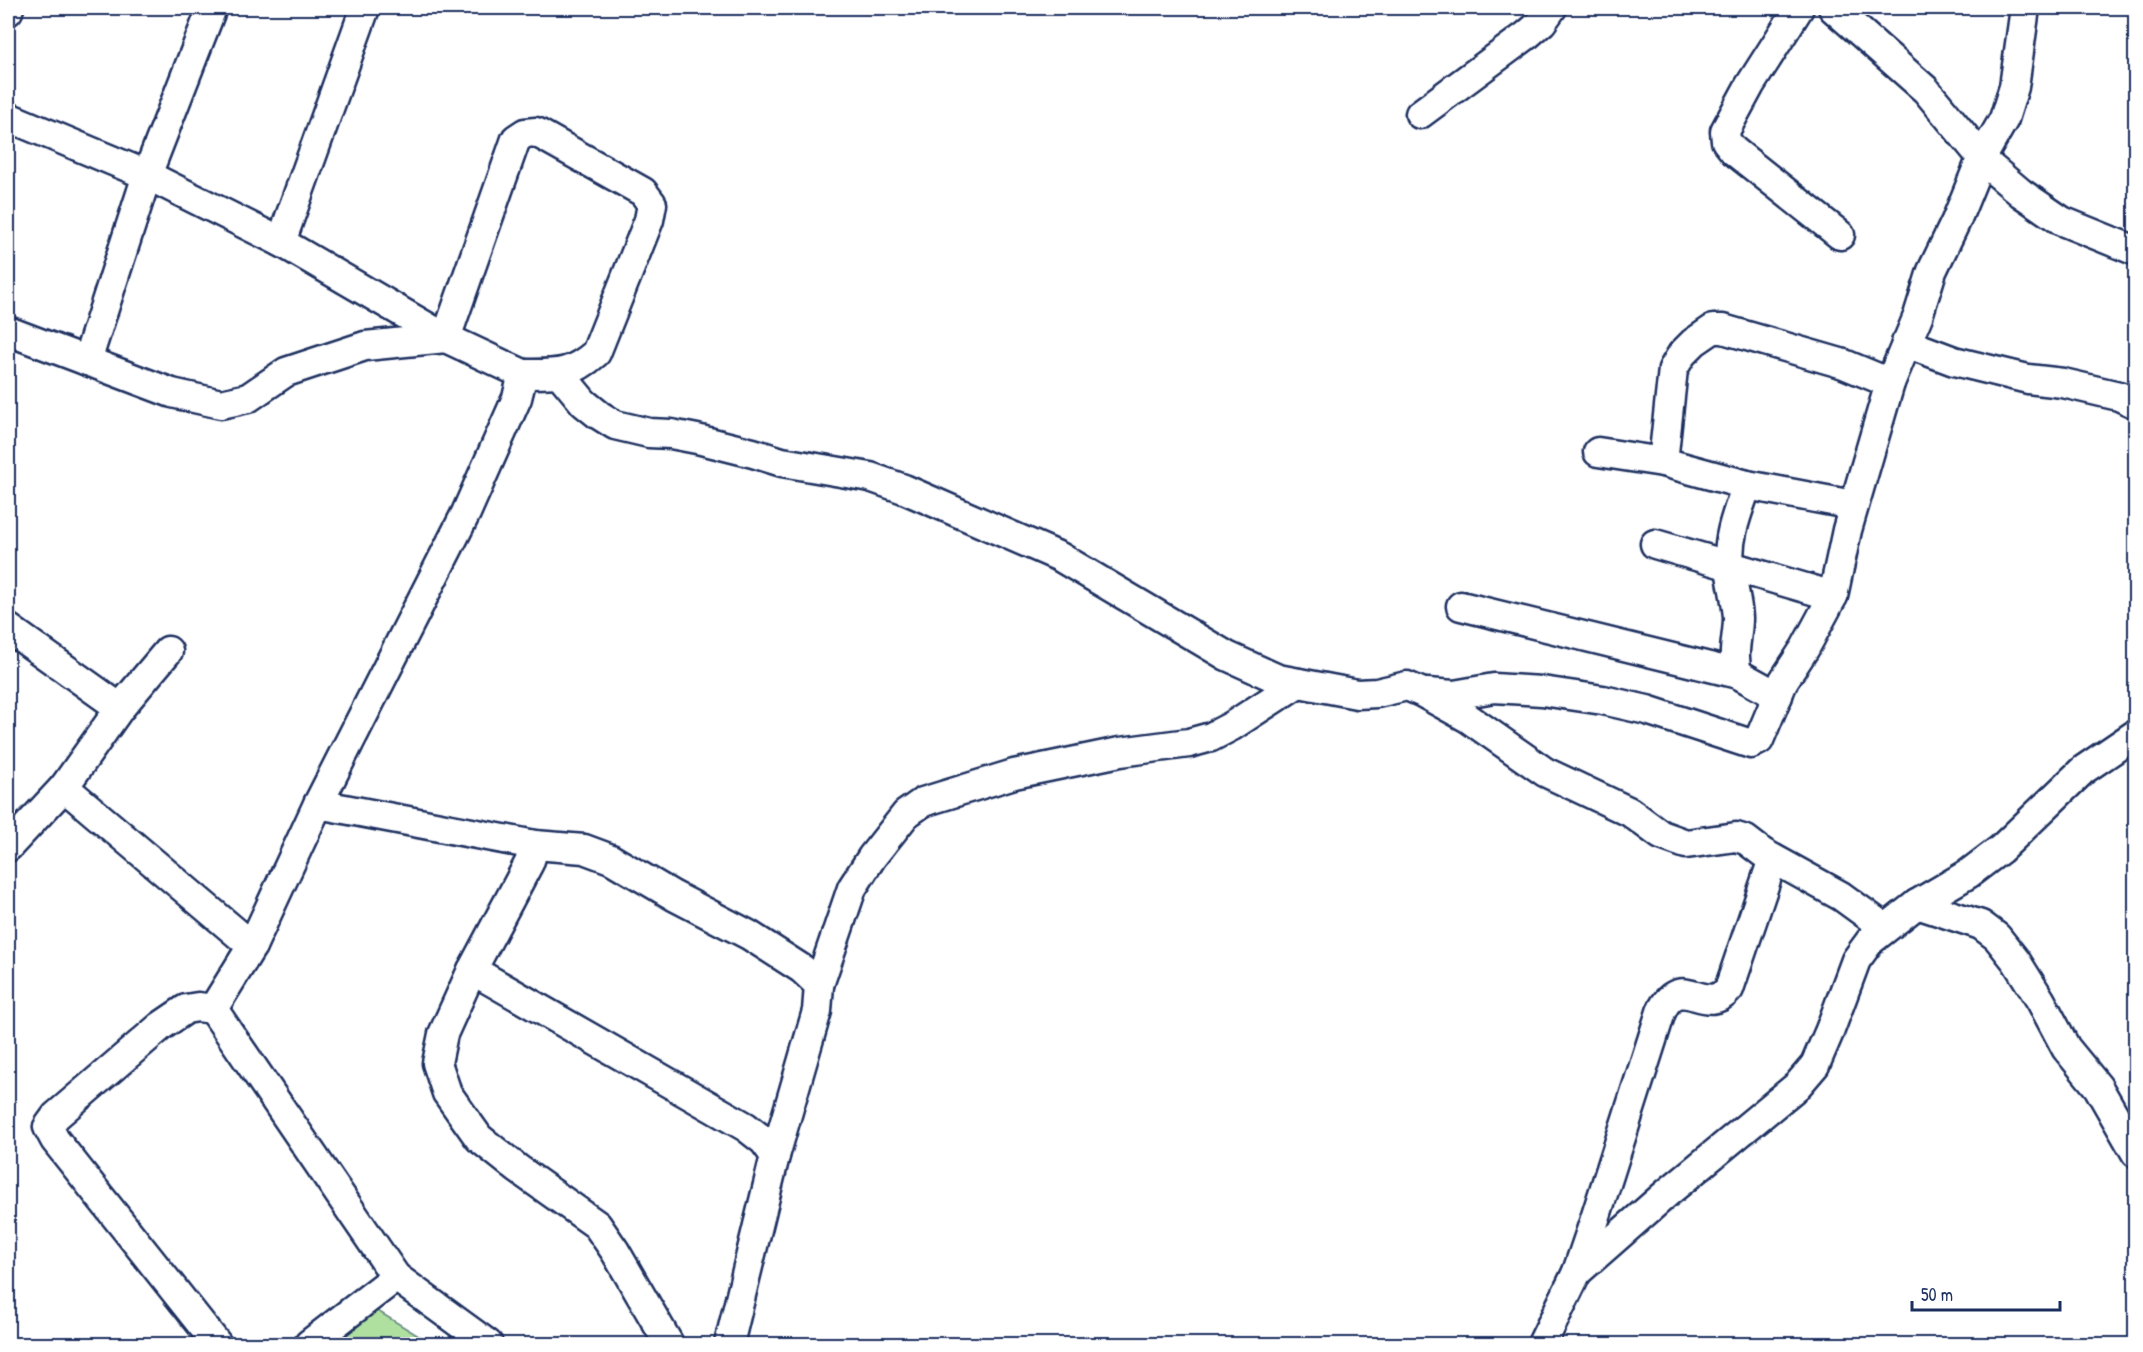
<svg xmlns="http://www.w3.org/2000/svg" width="2143" height="1352" font-family="'Patrick Hand',sans-serif">
<style>
.grass{fill:#afe0a0;stroke:#65887f;stroke-width:1.5}
.lines{fill:none;stroke-linecap:round;stroke-linejoin:round}
.minor-casing{stroke:#1b2f5e;stroke-width:33}
.minor{stroke:#fff;stroke-width:28}
</style>
<rect width="100%" height="100%" fill="#fff"/>
<filter id="ink" filterUnits="userSpaceOnUse"><feTurbulence type="fractalNoise" baseFrequency=".0167" numOctaves="2"/><feDisplacementMap in="SourceGraphic" scale="12" xChannelSelector="R" yChannelSelector="G"/><feConvolveMatrix kernelMatrix="1 2 1 2 8 2 1 2 1" color-interpolation-filters="sRGB"/></filter>
<g filter="url(#ink)">
<polygon class="grass" points="376,1310 432,1344 331,1344"/>
<g class="lines">
<g class="minor-casing">
<g id="minor">
<polyline points="1799,8 1750,85 1725,131 1726,141 1734,151 1840,235"/>
<polyline points="1833,8 1926,90 1988,165 2021,193 2062,221 2136,251"/>
<polyline points="8,11 9,8"/>
<polyline points="1420,114 1527,35 1542,22 1552,8"/>
<polyline points="8,117 147,175 281,242 446,338 523,374 517,398 466,513 318,804"/>
<polyline points="281,242 365,8"/>
<path d="M 8,331 L 172,393 L 221,404 L 248,398 L 286,372 L 365,346 L 446,338 L 516,139 L 525,133 L 536,132 L 643,192 L 652,204 L 649,220 L 596,353 C 570,376 556,374 523,374"/>
<polyline points="1906,343 1954,361 2028,379 2063,383 2119,396 2136,404"/>
<polyline points="87,361 147,175 212,8"/>
<polyline points="560,374 584,403 599,415 615,425 649,433 671,434 697,439 753,453 782,462 870,477 904,489 1060,557 1227,656 1278,679 1357,694 1377,693 1407,686 1423,693 1468,718 1545,772 1630,812 1661,835 1686,844 1736,837 1746,840 1763,853 1841,896 1885,928"/>
<polyline points="1598,452 1663,462 1747,485 1853,505"/>
<polyline points="1663,462 1673,369 1682,354 1694,342 1713,329 1723,329 1844,364 1890,383"/>
<path d="M 1747,485 C 1738,511 1726,539 1730,567 C 1732,584 1737,600 1738,618 C 1738,637 1731,655 1738,674 L 1778,696"/>
<polyline points="1655,544 1833,596"/>
<polyline points="1461,606 1738,674"/>
<polyline points="8,628 120,708"/>
<polyline points="1427,693 1454,695 1494,688 1542,691 1603,700 1647,710 1751,744 1759,740 1784,680 1805,648 1833,596 1847,530 1890,383 1918,316 1932,271 1956,221 1982,157 2004,119 2014,87 2025,8"/>
<polyline points="64,787 252,946"/>
<polyline points="535,845 529,863 472,970 443,1034 437,1063 447,1093 479,1138 518,1169 597,1225 615,1251 669,1344"/>
<polyline points="8,847 64,787 120,708 168,651"/>
<polyline points="1917,904 1981,925 1997,937 2016,961 2041,1001 2066,1048 2098,1087 2136,1153"/>
<polyline points="472,970 746,1127 764,1141 775,1156 729,1344"/>
<polyline points="819,985 852,888 872,857 906,814 923,802 1014,774 1120,752 1189,743 1211,737 1232,726 1298,683"/>
<polyline points="213,1009 198,1007 186,1009 161,1026 56,1116 48,1127 55,1140 217,1344"/>
<polyline points="1577,1272 1667,1193 1797,1086 1815,1065 1830,1030 1856,960 1870,941 1917,904 1968,874 2001,849 2083,770 2136,734"/>
<polyline points="396,1277 488,1344"/>
<polyline points="309,1344 396,1277 213,1009 252,946 318,804 535,845 584,849 611,859 674,896 749,935 802,969 819,985 817,1011 775,1156"/>
<path d="M 1542,1344 L 1577,1272 L 1594,1222 L 1661,1012 C 1681,969 1705,1018 1729,989 L 1773,859"/>
</g>
</g>
<use href="#minor" class="minor"/>
</g>
</g>
<rect width="2143" height="1352" fill="none" stroke="#fff" stroke-width="30"/>
<rect x="15" y="15" width="2113" height="1322" fill="none" stroke="#1b2f5e" stroke-width="2" filter="url(#ink)"/>
<path d="M1912 1301v9h148v-9" fill="none" stroke="#1b2f5e" stroke-width="3"/>
<text x="1921" y="1301" font-size="18" fill="#1b2f5e" stroke="#ffffff" stroke-width="4.5" paint-order="stroke">50 m</text>
</svg>
